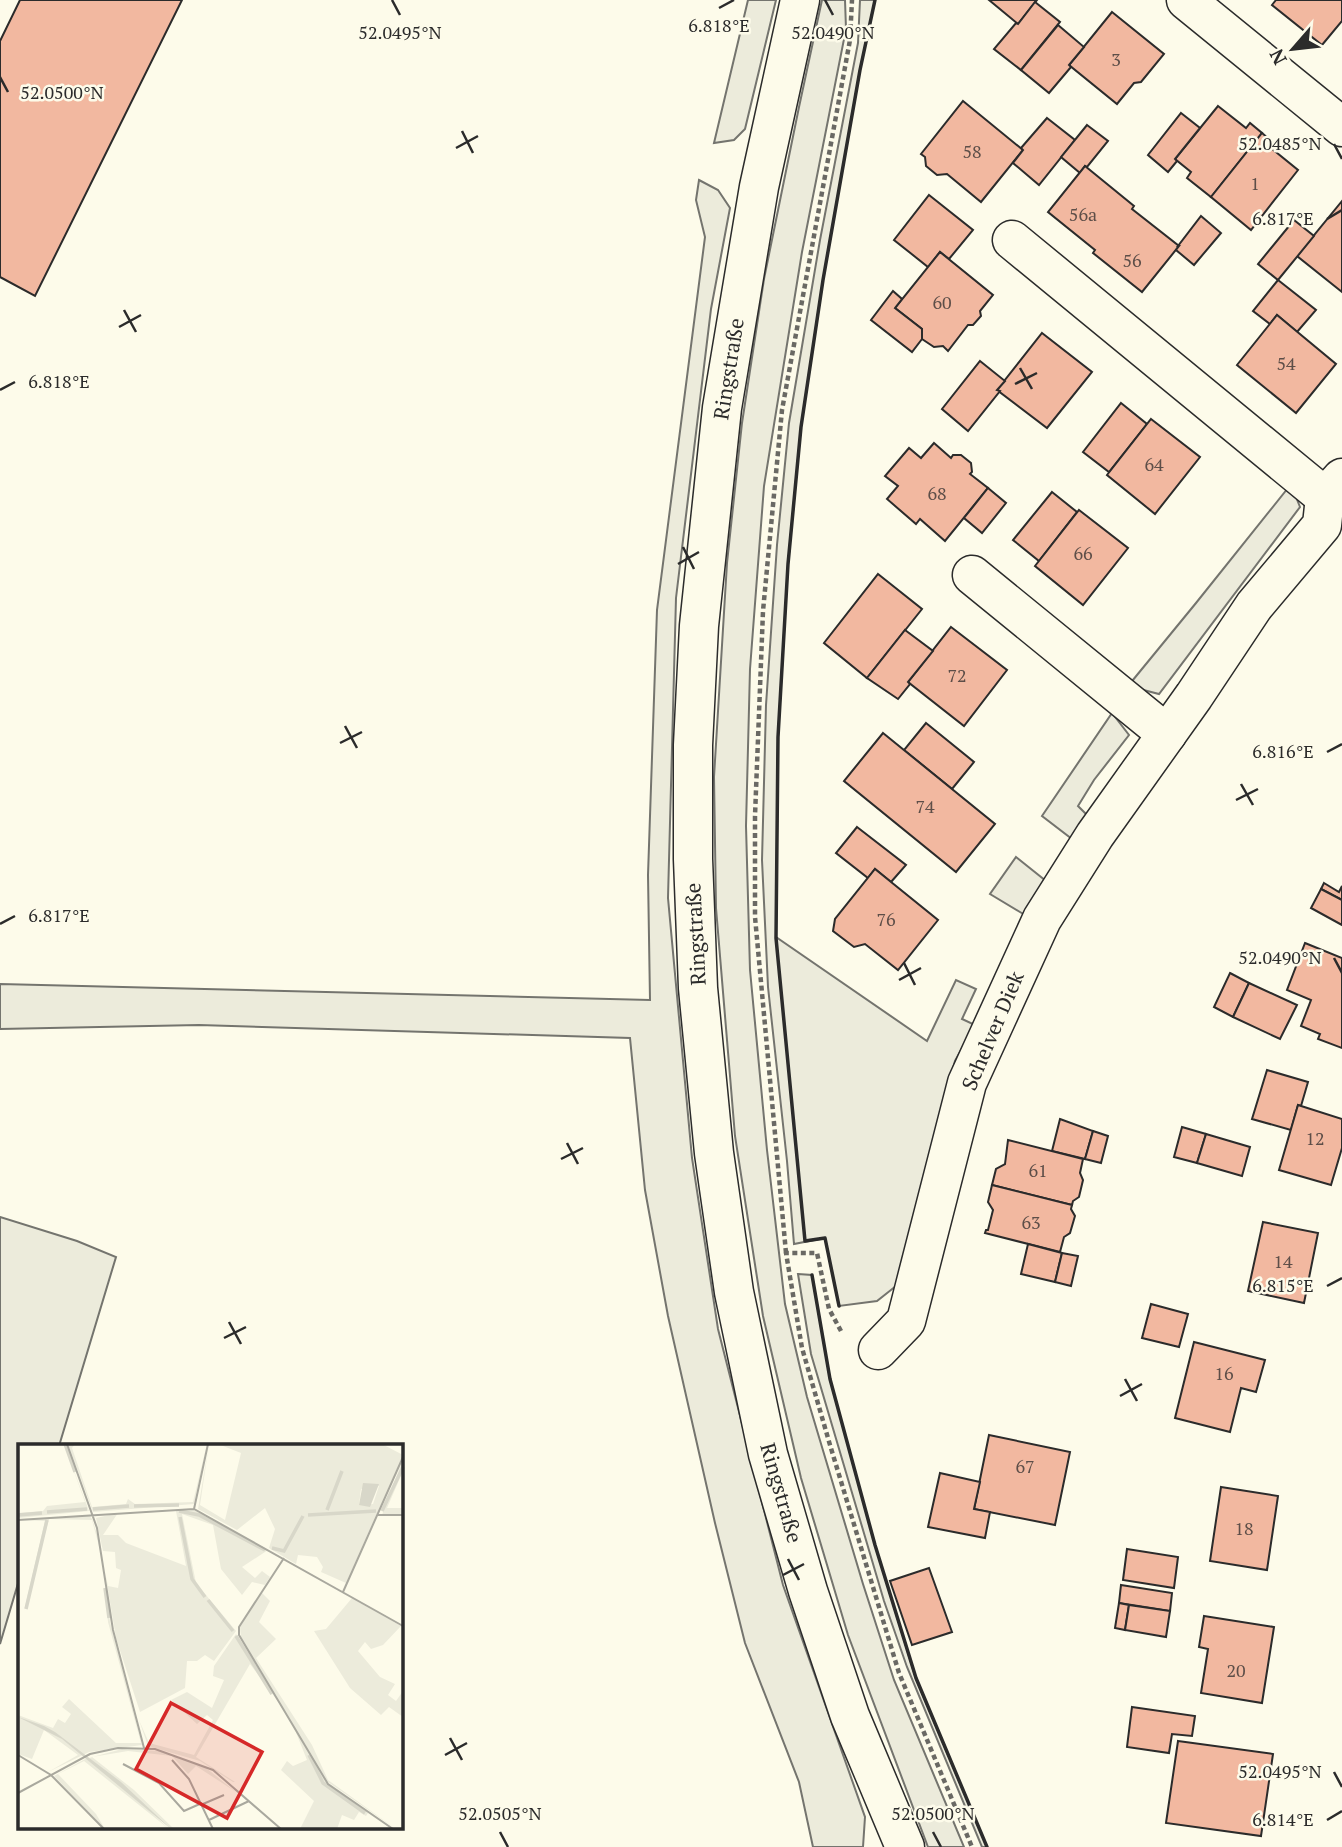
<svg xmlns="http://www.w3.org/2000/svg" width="1342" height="1847" font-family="'PT Serif',serif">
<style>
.green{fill:#ecebdb;stroke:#74746e;stroke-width:2}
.building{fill:#f2b8a0;stroke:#2b2b2b;stroke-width:2}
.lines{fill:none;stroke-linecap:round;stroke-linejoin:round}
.street-casing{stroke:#2b2b2b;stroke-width:41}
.secondary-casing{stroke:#2b2b2b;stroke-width:41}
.path{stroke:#6a6964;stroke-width:4.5;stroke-dasharray:5 3.5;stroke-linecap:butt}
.street{stroke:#fdfbea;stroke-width:38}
.secondary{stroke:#fdfbea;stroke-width:38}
.wall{stroke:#2b2b2b;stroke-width:3.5}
.ticks{fill:none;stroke:#2b2b2b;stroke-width:2.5}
.labels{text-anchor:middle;stroke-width:5;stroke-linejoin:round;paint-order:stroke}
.number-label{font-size:18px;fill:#5d4e48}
.street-label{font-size:21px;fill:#2b2b2b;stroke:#fdfbea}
.inset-river{fill:none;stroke:#d8d7c9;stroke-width:3.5}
.inset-road{fill:none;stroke:#a9a89e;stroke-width:2}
.view{fill:#d62828;fill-opacity:0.15;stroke:#d62828;stroke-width:3.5}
.inset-edge{fill:none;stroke:#2b2b2b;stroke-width:3.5}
.ticks-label{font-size:18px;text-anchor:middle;fill:#2b2b2b;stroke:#fdfbea;stroke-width:5;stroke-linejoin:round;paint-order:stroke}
</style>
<rect width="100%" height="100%" fill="#fdfbea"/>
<g class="green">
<polygon points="748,0 776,0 745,129 734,140 714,143"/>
<polygon points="822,0 845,0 846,29 802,252 764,486 750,669 746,826 750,970 767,1150 785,1304 807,1397 863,1584 894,1680 964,1847 928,1847 848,1635 801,1478 763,1316 735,1136 716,908 714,777 727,563 742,423 764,279 799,107"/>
<polygon points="860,0 875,0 860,70 823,280 801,427 788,564 778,737 776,937 927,1041 956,980 976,989 962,1019 975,1025 955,1061 896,1286 877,1301 839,1306 825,1238 794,1244 787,1161 768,987 762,860 766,705 777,545 789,423 820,240 858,43"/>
<polygon points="699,180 718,190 730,208 711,309 676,598 668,898 692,1158 718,1329 783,1585 865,1817 863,1847 813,1847 799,1782 745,1643 715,1523 668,1316 645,1190 630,1038 199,1025 0,1029 0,984 650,1000 648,875 657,610 705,237 696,200"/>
<polygon points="1288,488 1296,497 1300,507 1159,694 1128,686 1196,603"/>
<polygon points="1112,713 1129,735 1094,780 1078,806 1087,815 1072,839 1042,816"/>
<polygon points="1016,857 1046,881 1025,915 990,894"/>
<polygon points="0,1217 77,1241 116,1257 59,1446 19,1446 19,1580 0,1644"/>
<polygon points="798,1274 812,1275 830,1379 875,1545 916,1679 987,1847 982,1847 907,1667 884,1601 811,1354"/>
</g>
<g class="building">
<polygon points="20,0 182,0 35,296 0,277 0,41"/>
<polygon points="989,0 1037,0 1018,24"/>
<polygon points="1276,0 1342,0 1342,21 1322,45 1272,5"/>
<polygon points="1035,2 1060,22 1021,70 994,49 1016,23 1018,24"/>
<polygon points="1112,12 1164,54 1141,82 1134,83 1117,104 1069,65"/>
<polygon points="1058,25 1084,47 1069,65 1071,67 1049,93 1021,70"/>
<polygon points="963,101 1023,150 981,202 947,174 937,175 926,166 925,157 921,154"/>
<polygon points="1218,106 1246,128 1250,123 1262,133 1211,197 1187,178 1191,172 1175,159"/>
<polygon points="1181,113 1200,128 1175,159 1177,161 1168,172 1148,155"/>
<polygon points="1047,118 1075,140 1039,185 1013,163 1023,150 1021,148"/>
<polygon points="1087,125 1108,141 1087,167 1085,166 1080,173 1061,157"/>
<polygon points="1262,133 1275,144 1271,148 1298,170 1251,230 1211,197"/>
<polygon points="1085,166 1134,206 1132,209 1179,246 1142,292 1093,253 1095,250 1048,212"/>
<polygon points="929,195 973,230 949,259 940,252 928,267 894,240"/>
<polygon points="1342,201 1342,292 1297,256"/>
<polygon points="1201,216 1221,233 1194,265 1176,250 1179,246 1178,246"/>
<polygon points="1294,220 1314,236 1278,280 1258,264"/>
<polygon points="940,252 993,295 980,311 981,316 973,325 968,325 948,351 943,346 934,347 922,339 922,329 895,308"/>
<polygon points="1278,280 1316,310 1297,332 1277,315 1270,324 1253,311"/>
<polygon points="893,291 902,299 895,308 922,329 922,339 912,352 871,320"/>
<polygon points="1277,315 1336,364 1296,413 1237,365"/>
<polygon points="1042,333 1092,372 1047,428 997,390"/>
<polygon points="980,361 1005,381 997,390 1000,391 968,431 942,409"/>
<polygon points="1121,403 1147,424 1109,472 1083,452"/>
<polygon points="1151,419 1200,457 1155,514 1107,475"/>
<polygon points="934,443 951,458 953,455 961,455 971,463 972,472 970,474 988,488 945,541 920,519 916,524 887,499 898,486 885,476 909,448 921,458"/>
<polygon points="988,488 1006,503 982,533 964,518"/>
<polygon points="1052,492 1077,512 1039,561 1013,540"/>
<polygon points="1079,510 1128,548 1083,605 1035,566"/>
<polygon points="878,574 922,609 867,678 824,643"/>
<polygon points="951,627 1007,670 964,726 908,682"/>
<polygon points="905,630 933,651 908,682 910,684 898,699 867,678"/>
<polygon points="926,723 974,762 952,789 904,750"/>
<polygon points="883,733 995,824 956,872 844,781"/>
<polygon points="857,827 906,865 891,882 875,869 868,878 836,853"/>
<polygon points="875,869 938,920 898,970 865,944 854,947 833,931 835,919"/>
<polygon points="1324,883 1339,892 1342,886 1342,900 1321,889"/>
<polygon points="1321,889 1342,900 1342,925 1311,908"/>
<polygon points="1305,943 1342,958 1342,1048 1318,1039 1320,1034 1301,1026 1311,1000 1287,990"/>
<polygon points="1230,973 1249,983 1233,1017 1214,1007"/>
<polygon points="1249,983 1297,1005 1280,1039 1233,1017"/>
<polygon points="1267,1070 1308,1082 1301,1106 1298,1105 1291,1130 1252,1119"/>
<polygon points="1298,1105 1342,1119 1342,1148 1331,1185 1279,1170"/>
<polygon points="1060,1119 1093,1131 1085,1159 1052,1151"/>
<polygon points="1182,1127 1206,1134 1197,1163 1174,1157"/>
<polygon points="1093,1131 1108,1136 1101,1163 1085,1159"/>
<polygon points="1206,1134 1250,1147 1242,1176 1197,1163"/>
<polygon points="1008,1140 1083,1159 1080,1173 1083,1180 1079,1197 1073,1201 1072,1205 992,1185 996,1169 1005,1164"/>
<polygon points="992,1185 1072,1205 1071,1209 1075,1216 1070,1233 1064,1237 1060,1252 985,1233 986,1230 988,1230 993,1210 988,1202"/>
<polygon points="1263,1222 1318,1233 1304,1303 1248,1291"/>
<polygon points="1028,1244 1062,1253 1055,1282 1021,1274"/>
<polygon points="1062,1253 1078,1256 1071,1286 1055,1282"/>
<polygon points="1151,1304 1188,1314 1179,1347 1142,1338"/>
<polygon points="1194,1342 1265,1360 1256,1392 1241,1388 1230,1432 1175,1418"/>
<polygon points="989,1435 1070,1452 1055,1525 974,1509"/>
<polygon points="940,1473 980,1482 974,1509 990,1512 985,1538 928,1527"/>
<polygon points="1221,1487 1278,1496 1267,1570 1210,1561"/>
<polygon points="1127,1549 1178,1557 1174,1588 1123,1580"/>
<polygon points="929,1568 952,1632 912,1645 890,1581"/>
<polygon points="1121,1585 1172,1593 1170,1611 1119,1603"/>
<polygon points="1119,1603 1129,1605 1125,1630 1115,1628"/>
<polygon points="1129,1605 1170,1611 1166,1637 1125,1630"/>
<polygon points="1204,1616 1274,1627 1262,1703 1201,1693 1208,1649 1199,1647"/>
<polygon points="1132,1707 1195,1716 1192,1736 1172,1734 1169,1753 1127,1747"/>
<polygon points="1178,1741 1273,1754 1261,1836 1166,1823"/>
</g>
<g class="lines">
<g class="street-casing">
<g id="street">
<polyline points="1186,0 1342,127"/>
<polyline points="1012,240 1325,497"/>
<polyline points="972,575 1167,734"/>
<polyline points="878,1350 906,1321 967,1083 1042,919 1095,835 1194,696 1254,606 1322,525 1325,497 1342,478"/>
</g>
</g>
<g class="secondary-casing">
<polyline id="secondary" points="800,0 759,187 722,408 699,626 693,745 693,859 698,988 714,1153 734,1292 768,1454 808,1591 850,1716 905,1847"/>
</g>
<g class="path">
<polyline points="786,1253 755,917 755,816 763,611 782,410 850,40 852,0"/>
<polyline points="841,1331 829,1309 817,1253 786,1253 802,1348 830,1445 899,1673 972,1847"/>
</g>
<use href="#street" class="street"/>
<use href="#secondary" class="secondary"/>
<g class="wall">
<polyline points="812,1275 830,1379 875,1545 916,1678 987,1847"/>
<polyline points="839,1306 825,1238 805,1241 776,938 778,737 788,564 801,427 823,280 860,70 875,0"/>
</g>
</g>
<path class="ticks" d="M 392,0 L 400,15M 825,0 L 833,15M 719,8 L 734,0M 0,77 L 8,92M 462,131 L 473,153M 1334,144 L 1342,159M 456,148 L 478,136M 1327,219 L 1342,210M 124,310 L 136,332M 119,327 L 141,315M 1020,368 L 1032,389M 1015,384 L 1037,373M 0,390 L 15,382M 683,547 L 694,569M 678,564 L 699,552M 345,726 L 357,748M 340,743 L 362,732M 1327,752 L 1342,744M 1241,784 L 1253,805M 1236,800 L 1258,789M 0,924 L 15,916M 1334,958 L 1342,973M 904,963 L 915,985M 899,980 L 921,968M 567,1143 L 578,1164M 561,1159 L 583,1148M 1327,1286 L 1342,1278M 229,1322 L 241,1344M 224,1338 L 246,1327M 1125,1379 L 1137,1401M 1120,1396 L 1142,1384M 788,1559 L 799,1580M 783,1575 L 804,1564M 450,1738 L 462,1760M 445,1755 L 467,1743M 1334,1772 L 1342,1787M 1327,1820 L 1342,1811M 500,1832 L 508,1847M 933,1832 L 941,1847"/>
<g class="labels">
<g class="number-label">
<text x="1116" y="66">3</text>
<text x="972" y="158">58</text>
<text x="1255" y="190">1</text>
<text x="1083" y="221">56a</text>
<text x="1132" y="267">56</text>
<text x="942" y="309">60</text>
<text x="1286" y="370">54</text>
<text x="1154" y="471">64</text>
<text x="937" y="500">68</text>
<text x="1083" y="560">66</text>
<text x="957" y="682">72</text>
<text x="925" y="813">74</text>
<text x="886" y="926">76</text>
<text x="1315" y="1145">12</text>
<text x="1038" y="1177">61</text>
<text x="1031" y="1229">63</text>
<text x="1283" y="1268">14</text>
<text x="1224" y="1380">16</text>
<text x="1025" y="1473">67</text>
<text x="1244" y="1535">18</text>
<text x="1236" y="1677">20</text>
</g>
<g class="street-label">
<text transform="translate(729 369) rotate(-81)" y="7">Ringstraße</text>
<text transform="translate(696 934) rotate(-93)" y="7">Ringstraße</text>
<text transform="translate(993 1031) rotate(-67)" y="7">Schelver Diek</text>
<text transform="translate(781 1493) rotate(74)" y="7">Ringstraße</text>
</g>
</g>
<g transform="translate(18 1444)">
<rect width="385" height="385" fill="#fdfbea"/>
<path d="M 46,0 L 71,67 L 0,74 L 0,69 L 25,67 L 29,62 L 67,58 ZM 50,0 L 57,0 L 54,4 L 74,63 L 108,60 L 110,55 L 117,60 L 175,58 L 189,0 L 176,60 L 75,68 ZM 191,0 L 182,61 L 207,76 L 223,9 L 200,0 L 364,0 L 385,11 L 328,139 L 303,128 L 305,123 L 299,113 L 280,111 L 278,120 L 251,104 L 257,85 L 247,64 L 219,86 L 180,65 ZM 361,42 L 355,60 L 341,61 L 343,45 ZM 385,15 L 385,27 L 369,64 L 385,64 L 385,70 L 364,71 ZM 176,66 L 250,106 L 224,123 L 237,134 L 244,127 L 252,133 L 247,141 L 234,138 L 224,151 L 203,125 L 195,81 L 164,70 L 178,139 L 218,187 L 196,217 L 187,211 L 179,217 L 169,217 L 167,244 L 122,268 L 98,194 L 87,128 L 90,142 L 100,144 L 103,126 L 98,124 L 97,108 L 85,107 L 78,74 L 100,69 L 85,91 L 100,91 L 108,99 L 168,122 L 158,67 ZM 71,71 L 74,75 L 79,90 L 85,117 L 74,76 L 31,75 L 6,167 L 27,77 L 0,76 ZM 87,139 L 92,178 L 124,301 L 71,308 L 30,328 L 60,311 L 26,286 L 14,315 L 0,310 L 0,271 L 35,284 L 40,275 L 47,279 L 53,270 L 44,263 L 51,255 L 98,299 L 123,299 L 90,178 ZM 244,149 L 252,157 L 241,178 L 258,195 L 238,214 L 294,301 L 310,336 L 378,385 L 310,338 L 223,193 L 222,183 ZM 334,154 L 383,182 L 365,201 L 353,205 L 347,198 L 340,207 L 362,233 L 377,240 L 370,251 L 378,257 L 385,247 L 385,273 L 371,263 L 363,271 L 332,244 L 296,187 L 308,185 ZM 218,190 L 270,271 L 232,220 L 178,313 L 217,338 L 215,338 L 182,317 L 130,302 L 121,276 L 131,299 L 176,311 L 195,276 L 189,271 L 179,280 L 153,256 L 169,248 L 194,264 L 206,236 L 195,232 L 196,222 ZM 273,276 L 309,340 L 350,369 L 348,372 L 341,368 L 336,376 L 324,371 L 319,385 L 282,385 L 296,357 L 263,326 L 269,317 L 275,322 L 289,316 ZM 104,305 L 141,307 L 187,323 L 218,348 L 178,322 L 170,330 L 154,312 L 110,307 L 74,313 L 116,346 L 156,385 L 153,385 L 71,314 ZM 69,314 L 102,339 L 151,385 L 66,317 L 40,330 L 78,370 L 87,385 L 36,332 Z" fill="#ecebdb" fill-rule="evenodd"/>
<path d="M 345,39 L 361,40 L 352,63 L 341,61 ZM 0,273 L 26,282 L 37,288 L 103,338 L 153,385 L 44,295 Z" fill="#d8d7c9"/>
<path class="inset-river" d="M 47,0 L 57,28M 116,62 L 161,61M 75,65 L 111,62M 309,66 L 324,27M 161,67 L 181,71 L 247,106M 364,67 L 385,23M 29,68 L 69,65M 0,71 L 24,69M 290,71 L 358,67M 162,73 L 174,135 L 187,153M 254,104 L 266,107 L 285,72M 87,144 L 91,174M 190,156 L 215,187M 8,165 L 29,76M 218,192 L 254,250M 291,311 L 305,339 L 347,369"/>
<path class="inset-road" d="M 49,0 L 79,84 L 95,186 L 126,304M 176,65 L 190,0M 359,71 L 385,71M 0,76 L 176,65 L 385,182M 266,114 L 221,183 L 221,191 L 310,340 L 375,385M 325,148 L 385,13M 0,311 L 33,331 L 86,385M 154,316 L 171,335 L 195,385M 105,320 L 141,339 L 166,367 L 184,359M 0,349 L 72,310 L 100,304 L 137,305 L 195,326 L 263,385M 185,360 L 206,351M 191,376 L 231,357"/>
<path class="view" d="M 153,259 L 244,308 L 209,374 L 118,325 Z"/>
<rect width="385" height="385" class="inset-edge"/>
</g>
<g class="ticks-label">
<text x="719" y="32">6.818°E</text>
<text x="400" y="39">52.0495°N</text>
<text x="833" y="39">52.0490°N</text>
<text x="62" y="99">52.0500°N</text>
<text x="1280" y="150">52.0485°N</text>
<text x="1283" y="225">6.817°E</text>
<text x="59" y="388">6.818°E</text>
<text x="1283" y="758">6.816°E</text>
<text x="59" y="922">6.817°E</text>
<text x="1280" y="964">52.0490°N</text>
<text x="1283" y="1292">6.815°E</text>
<text x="1280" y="1778">52.0495°N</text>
<text x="500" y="1820">52.0505°N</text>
<text x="933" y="1820">52.0500°N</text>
<text x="1283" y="1826">6.814°E</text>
</g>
<g transform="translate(1293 49) rotate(242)" stroke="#fdfbea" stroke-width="5" paint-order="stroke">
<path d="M0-5L12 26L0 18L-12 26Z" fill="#2b2b2b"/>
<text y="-10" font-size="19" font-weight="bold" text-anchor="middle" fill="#2b2b2b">N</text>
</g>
</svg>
